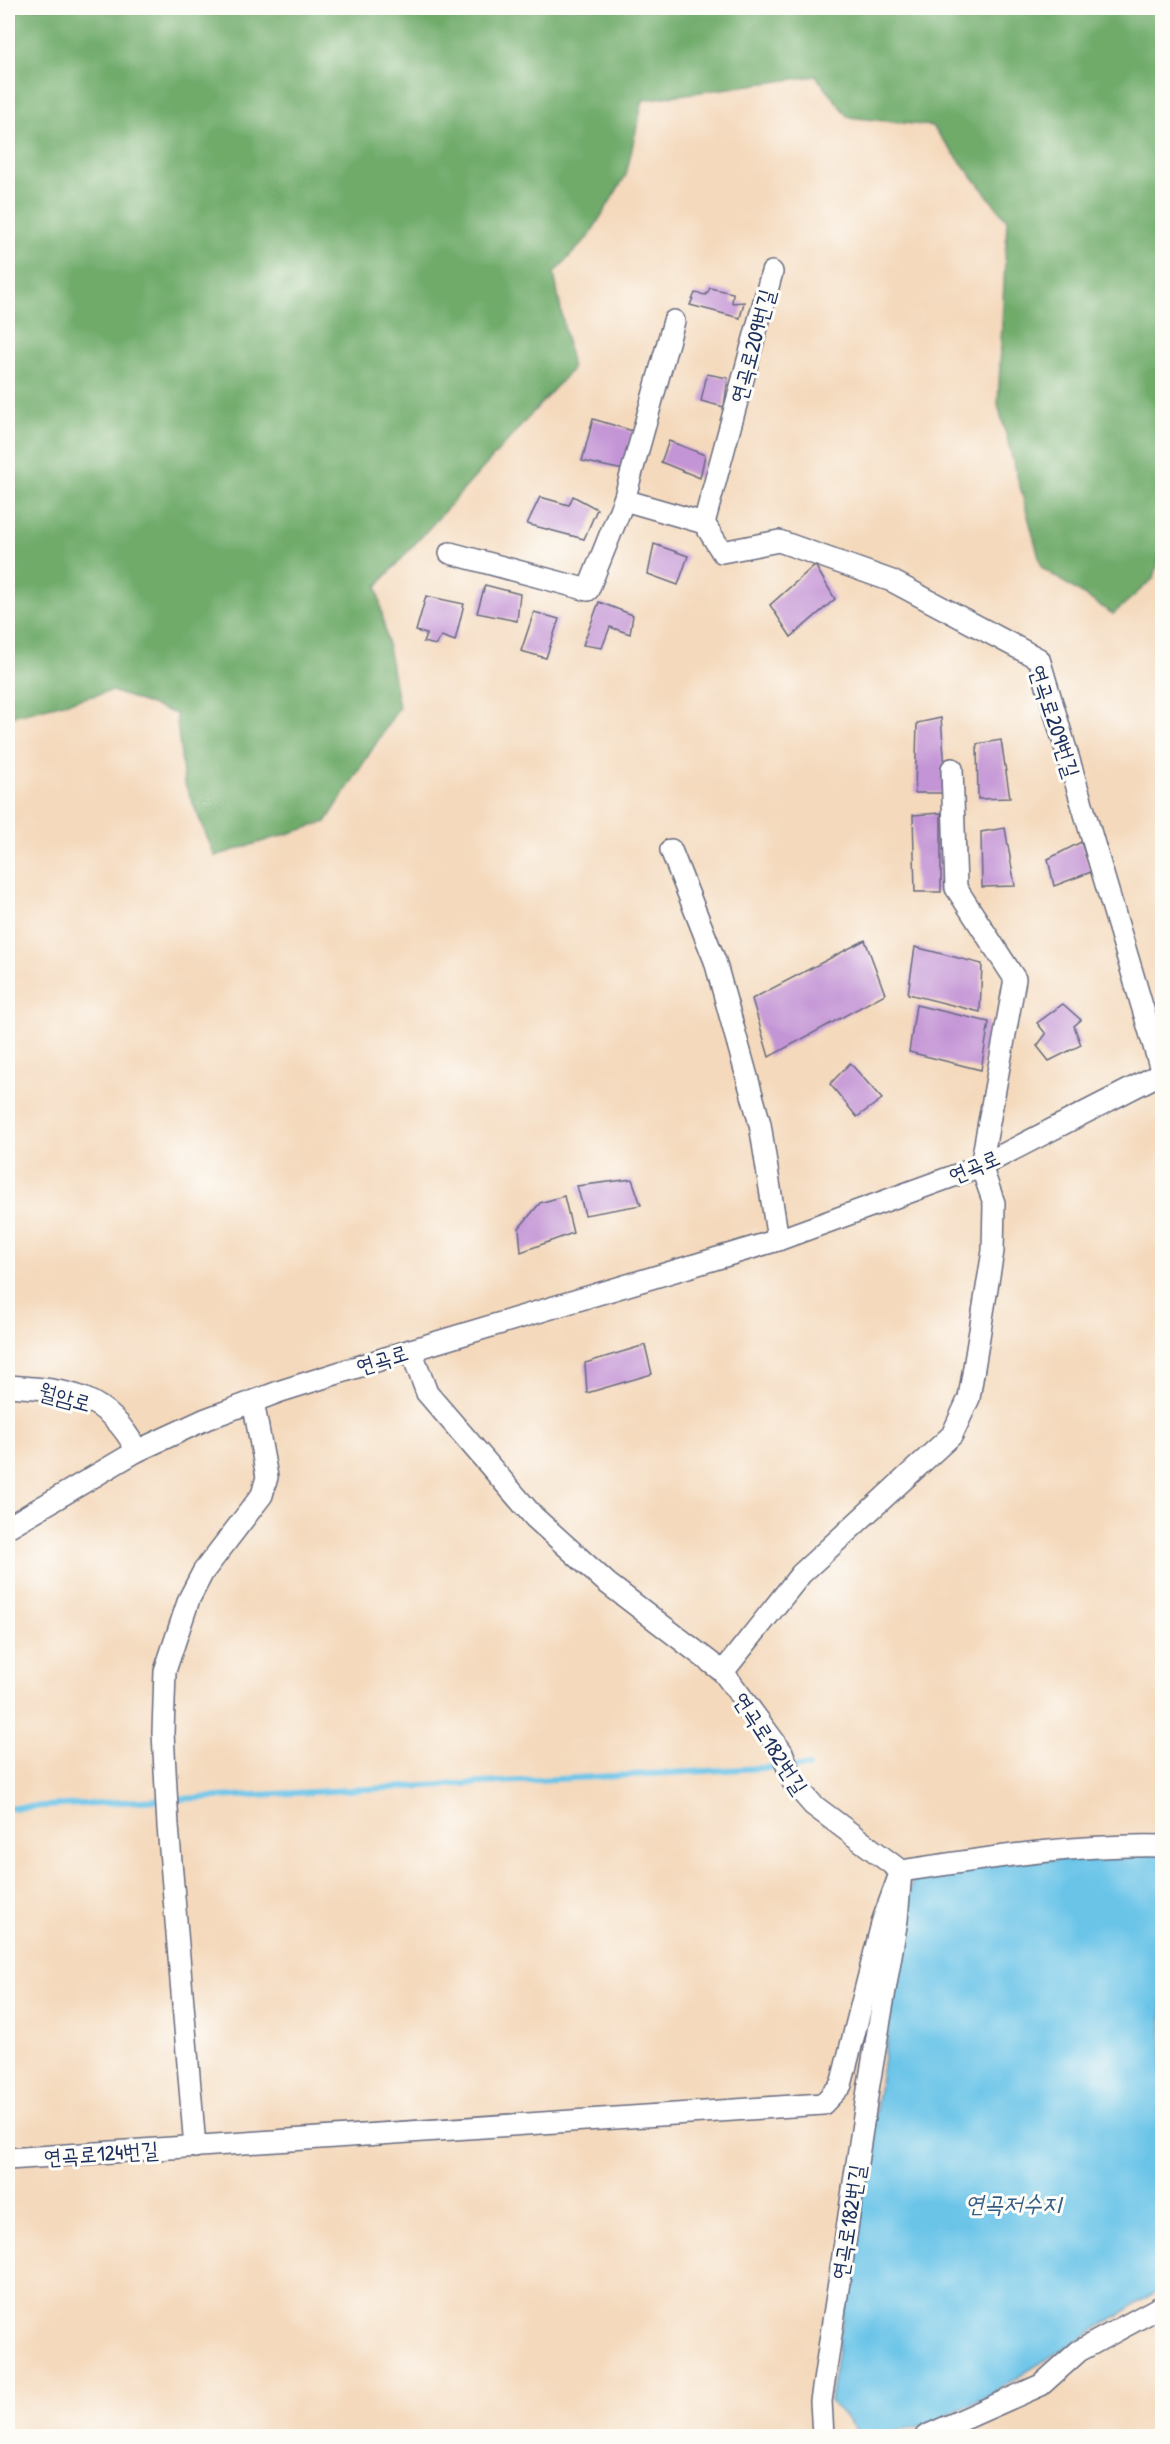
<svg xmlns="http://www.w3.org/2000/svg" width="1170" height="2444" font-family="'Patrick Hand','Poor Story',sans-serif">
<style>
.forest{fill:#6fab6b;stroke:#456d64;stroke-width:1.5}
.water{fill:#6ac4e8;stroke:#427aa3;stroke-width:1.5}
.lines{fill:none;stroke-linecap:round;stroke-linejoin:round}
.stream{stroke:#6ac4e8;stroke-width:6}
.building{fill:#c495d6}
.minor-casing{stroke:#676a7f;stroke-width:24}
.minor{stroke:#fff;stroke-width:21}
.labels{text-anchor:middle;stroke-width:6;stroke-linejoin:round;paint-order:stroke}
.street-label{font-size:22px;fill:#1b2f5e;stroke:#fdfcf7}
.water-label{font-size:24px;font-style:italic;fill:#335c87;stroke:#fdfcf7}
</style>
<rect width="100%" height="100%" fill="#fdfcf7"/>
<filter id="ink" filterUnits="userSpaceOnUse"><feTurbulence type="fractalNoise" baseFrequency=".0167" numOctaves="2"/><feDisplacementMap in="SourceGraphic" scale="12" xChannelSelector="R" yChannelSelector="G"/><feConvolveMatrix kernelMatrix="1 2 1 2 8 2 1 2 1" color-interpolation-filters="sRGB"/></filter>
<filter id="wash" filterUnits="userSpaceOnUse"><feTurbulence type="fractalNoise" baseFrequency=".008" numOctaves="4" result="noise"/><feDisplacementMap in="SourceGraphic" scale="24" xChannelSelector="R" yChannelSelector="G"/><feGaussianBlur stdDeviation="1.35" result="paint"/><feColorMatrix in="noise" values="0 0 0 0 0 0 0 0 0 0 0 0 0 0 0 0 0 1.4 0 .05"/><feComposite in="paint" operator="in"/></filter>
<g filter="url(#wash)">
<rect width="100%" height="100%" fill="#f4d9bc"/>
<polygon class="forest" points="8,8 1162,8 1162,548 1154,578 1113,614 1042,568 998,405 1007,220 932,126 848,117 816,76 643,100 626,175 589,236 554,273 572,369 377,586 399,707 326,822 215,856 184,782 176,714 112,691 8,717"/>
<polygon class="water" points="1162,1853 1162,2288 984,2398 927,2425 862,2436 830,2401 911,1886 917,1868"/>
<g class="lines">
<g class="stream">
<polyline points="793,1767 808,1767"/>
<polyline points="8,1808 783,1767"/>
</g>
</g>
<g id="blocks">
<g class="building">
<polygon points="710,288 733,293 732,303 744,302 740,318 690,305 695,293 706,295"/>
<polygon points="707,374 728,378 724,407 701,401"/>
<polygon points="593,419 633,431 623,470 582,461"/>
<polygon points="669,441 705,455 700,478 661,462"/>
<polygon points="573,496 597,509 584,539 527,524 540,497 569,505"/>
<polygon points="654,544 688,556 678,585 648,574"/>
<polygon points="815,565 835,599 791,637 770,605"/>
<polygon points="485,585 520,594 517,621 477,613"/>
<polygon points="426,596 464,604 455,641 441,636 436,645 423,642 427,634 416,631"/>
<polygon points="599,602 633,615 630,634 610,627 602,648 583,645"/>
<polygon points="534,612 559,619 546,658 521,651"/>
<polygon points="941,718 947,793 915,793 917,723"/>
<polygon points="1001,740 1010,798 978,799 977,744"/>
<polygon points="941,813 941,892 915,892 913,815"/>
<polygon points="1005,828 1015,886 982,887 981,832"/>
<polygon points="1081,842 1091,872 1054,886 1048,859"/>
<polygon points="865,940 885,994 769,1057 752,999"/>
<polygon points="915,947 982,964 980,1012 908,994"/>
<polygon points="1063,1004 1081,1020 1074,1026 1081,1045 1049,1061 1037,1046 1046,1034 1037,1023"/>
<polygon points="916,1005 989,1022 981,1070 909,1052"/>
<polygon points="850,1063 882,1099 857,1117 830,1084"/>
<polygon points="632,1179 641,1205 585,1215 577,1186"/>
<polygon points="564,1196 573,1233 521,1252 519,1228 540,1203"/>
<polygon points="645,1345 652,1374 587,1393 585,1363"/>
</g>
</g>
</g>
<g filter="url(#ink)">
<use href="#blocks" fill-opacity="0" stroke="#676a7f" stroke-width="1.5"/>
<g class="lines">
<g class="minor-casing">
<g id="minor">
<polyline points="704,523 772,272"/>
<polyline points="450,553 588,590 624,500 674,321"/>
<polyline points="671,850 715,961 760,1124 778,1240"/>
<polyline points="411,1350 427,1393 534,1517 607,1583 723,1672 782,1752 793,1782 813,1805 901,1871 897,1920 868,2090 821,2401 823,2436"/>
<path d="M 8,1386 C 68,1390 107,1393 137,1451"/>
<polyline points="8,1527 137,1451 206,1419 281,1391 411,1350 778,1240 981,1166 1162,1073 1039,659 892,581 779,541 722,552 704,523 624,500"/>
<polyline points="723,1672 801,1574 952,1435 969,1398 993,1251 994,1203 981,1166 1015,979 956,888 952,769"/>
<polyline points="195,2147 168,1826 163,1733 165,1671 189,1599 203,1572 262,1495 267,1477 253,1401"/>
<path d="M 8,2159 L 823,2104 L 841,2085 L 883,1920 L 901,1871 C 987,1858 1075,1844 1162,1846"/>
<polyline points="926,2436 1041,2385 1079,2351 1162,2306"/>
</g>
</g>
<use href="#minor" class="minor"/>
</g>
</g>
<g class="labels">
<g class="street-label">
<text transform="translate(752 346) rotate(-75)" y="8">연곡로209번길</text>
<text transform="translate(1055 721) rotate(72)" y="8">연곡로209번길</text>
<text transform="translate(974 1166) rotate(-23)" y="8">연곡로</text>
<text transform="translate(382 1359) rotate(-17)" y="8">연곡로</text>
<text transform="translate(65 1397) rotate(15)" y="8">월암로</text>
<text transform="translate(771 1743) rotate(57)" y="8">연곡로182번길</text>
<text transform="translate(101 2153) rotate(-4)" y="8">연곡로124번길</text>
<text transform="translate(848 2222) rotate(-81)" y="8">연곡로182번길</text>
</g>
<g class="water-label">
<text x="1013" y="2212">연곡저수지</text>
</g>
</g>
<rect width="1170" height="2444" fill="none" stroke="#fdfcf7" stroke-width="30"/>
</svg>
